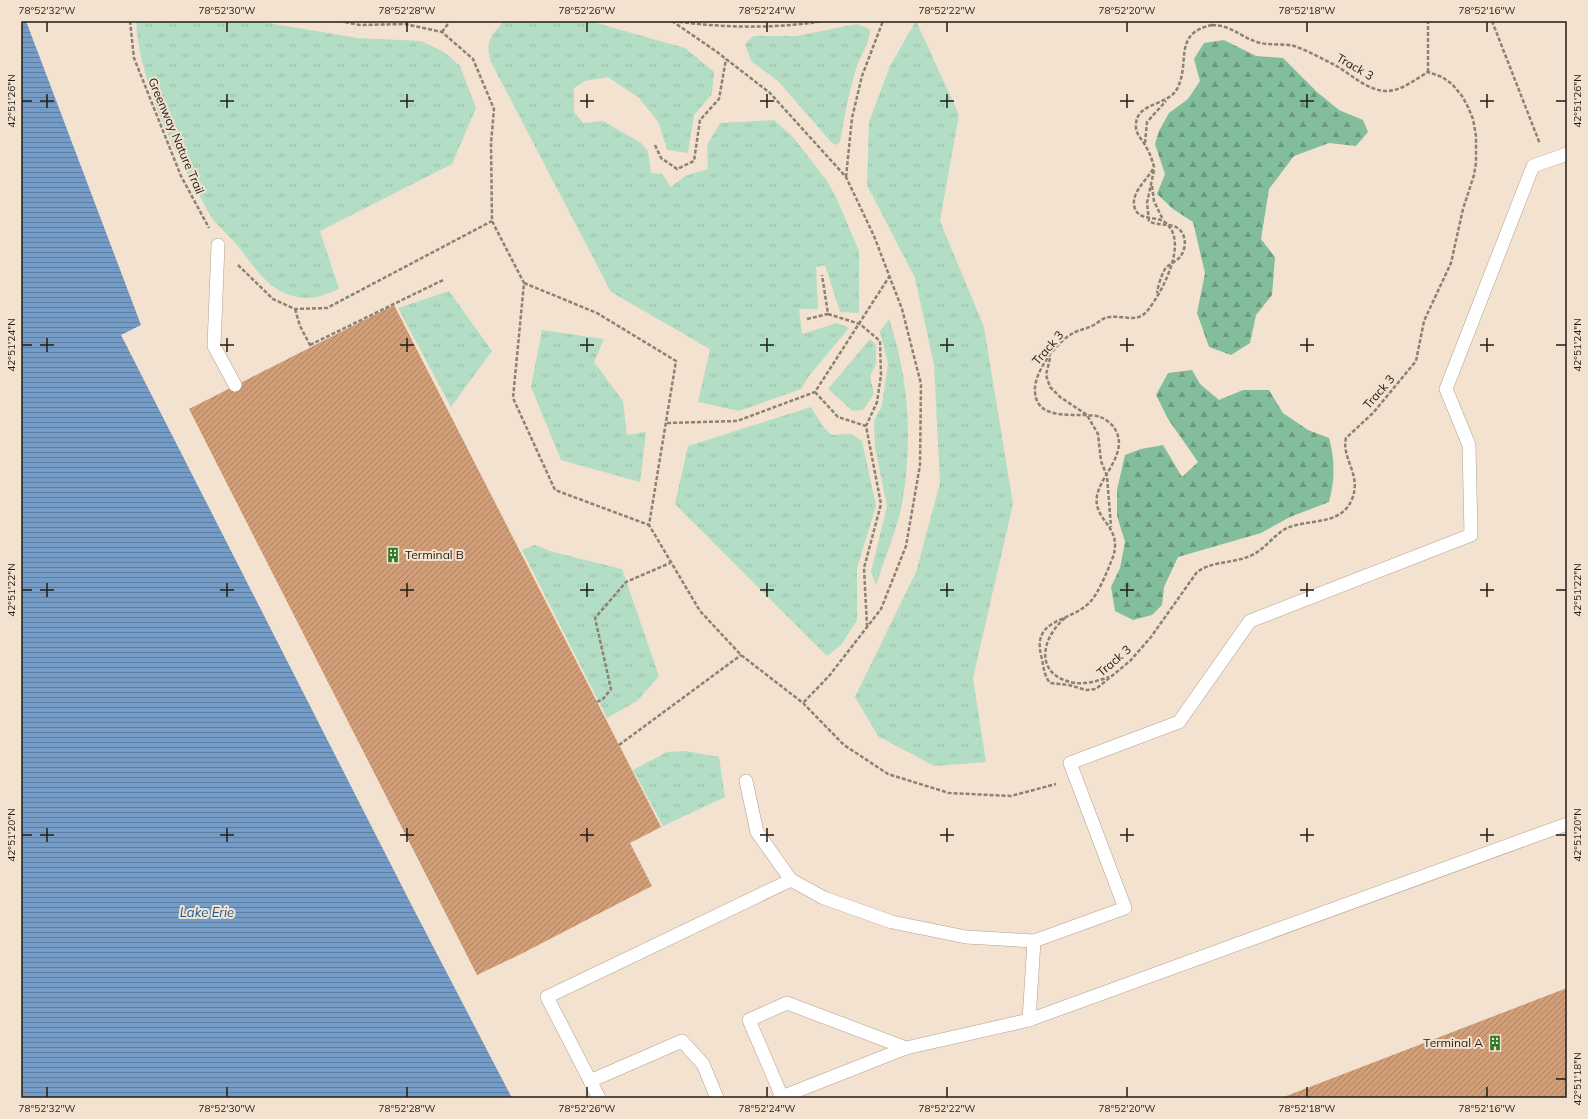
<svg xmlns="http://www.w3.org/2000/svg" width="1588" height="1119" font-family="Mulish,sans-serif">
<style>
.grass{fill:url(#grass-tufts)}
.forest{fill:url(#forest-firs)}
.water{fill:url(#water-rules)}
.building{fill:url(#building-hatch)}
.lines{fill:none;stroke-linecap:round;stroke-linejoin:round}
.lane-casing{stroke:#b0a18f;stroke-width:14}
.path{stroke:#8c8174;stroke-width:2.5;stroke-dasharray:4 2;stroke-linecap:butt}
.lane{stroke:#fff;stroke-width:13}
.ticks{fill:none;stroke:#221d16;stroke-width:1.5}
.labels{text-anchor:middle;stroke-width:4;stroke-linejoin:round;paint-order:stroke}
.street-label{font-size:12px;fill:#221d16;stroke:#f2e2cf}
.poi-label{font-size:12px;fill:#221d16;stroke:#f2e2cf;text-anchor:start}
.water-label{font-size:13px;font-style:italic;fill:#1d588e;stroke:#f2e2cf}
.neatline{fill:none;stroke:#221d16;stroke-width:1.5}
.ticks-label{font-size:10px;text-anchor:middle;fill:#221d16}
</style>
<defs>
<pattern id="grass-tufts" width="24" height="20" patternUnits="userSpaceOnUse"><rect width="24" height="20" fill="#b3dec5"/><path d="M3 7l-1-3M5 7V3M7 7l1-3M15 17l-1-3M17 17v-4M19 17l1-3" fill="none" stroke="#9abea8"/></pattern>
<pattern id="forest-firs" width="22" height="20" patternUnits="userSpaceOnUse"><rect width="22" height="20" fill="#82bd9c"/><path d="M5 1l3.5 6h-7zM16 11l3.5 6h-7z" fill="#6a997e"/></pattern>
<pattern id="water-rules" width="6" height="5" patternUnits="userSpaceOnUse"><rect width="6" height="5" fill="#749cc7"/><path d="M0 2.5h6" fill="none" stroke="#5f7fa1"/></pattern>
<pattern id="building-hatch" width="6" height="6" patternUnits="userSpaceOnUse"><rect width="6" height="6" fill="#d09e79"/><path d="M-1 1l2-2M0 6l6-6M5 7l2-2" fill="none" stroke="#a88062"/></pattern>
</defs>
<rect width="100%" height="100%" fill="#f2e2cf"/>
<g class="grass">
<path d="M 136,21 L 256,21 L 358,38 L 421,41 L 444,52 L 460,66 L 476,108 L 452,164 L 320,231 L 339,289 C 321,296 313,301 293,296 C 266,289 252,263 236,244 C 230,237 223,231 217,224 C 209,216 204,203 198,193 C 170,144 139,78 136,21 Z"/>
<path d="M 504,21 L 589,21 L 685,48 L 714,72 L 712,94 L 694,115 L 688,153 L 667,150 L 659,123 L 639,98 L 608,77 L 585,81 L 574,88 L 574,112 L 583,123 L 603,121 L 641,143 L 648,151 L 651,173 L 662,174 L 671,187 L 685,176 L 708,169 L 707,145 L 720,123 L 774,120 L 793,137 L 827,181 L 836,197 L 859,251 L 859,313 L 840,312 L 825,265 L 816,267 L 818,309 L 799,309 L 802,334 L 837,323 L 849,328 L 809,376 L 801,389 L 739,411 L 698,402 L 710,349 L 611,292 L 491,62 C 485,41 490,37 504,21 Z"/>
<polygon points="916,21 959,115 940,221 984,327 1013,504 973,678 986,762 934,766 878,736 855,697 916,572 940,483 934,365 915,278 867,185 869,122 890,66"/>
<path d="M 857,24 L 870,29 C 870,44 860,55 856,69 C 849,93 844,117 840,142 L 836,145 L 831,142 L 778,81 L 751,61 L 745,44 L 753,36 L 796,36 Z"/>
<polygon points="449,291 492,351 451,407 398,308"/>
<path d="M 889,319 C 909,378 913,442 902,504 C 897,529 884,560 876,585 L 871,572 L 887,506 L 875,448 L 874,421 L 882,405 L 888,364 L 880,331 Z"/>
<polygon points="542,330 604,339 594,362 623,401 627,435 646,432 640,482 561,460 531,387"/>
<polygon points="870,339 876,345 876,364 870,376 874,394 863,410 853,411 828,389"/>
<polygon points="811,407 822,425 831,435 851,434 862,441 876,506 857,568 857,620 841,645 827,656 675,504 688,446"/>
<polygon points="535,545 553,552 622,569 659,676 637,701 607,718 522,550"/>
<polygon points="685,751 719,757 725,797 663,826 633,770 667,752"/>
</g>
<g class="forest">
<polygon points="1224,40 1256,56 1283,58 1317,92 1339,110 1363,120 1368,132 1356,146 1329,143 1294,156 1269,189 1261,239 1275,257 1272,295 1256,315 1250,343 1231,355 1209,347 1197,313 1205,273 1193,222 1173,209 1157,194 1165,174 1155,144 1159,131 1169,113 1188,99 1200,81 1194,59 1204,43"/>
<path d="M 1192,370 L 1200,384 L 1219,400 L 1243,390 L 1269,390 L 1283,413 L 1308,430 L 1329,438 C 1335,460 1335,480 1329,502 L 1290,517 L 1261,533 L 1178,557 L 1164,587 L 1162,605 L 1152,615 L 1133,620 L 1115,611 L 1111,587 L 1120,568 L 1125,542 L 1117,516 L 1117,490 L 1125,455 L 1141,449 L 1163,445 L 1182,477 L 1198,462 L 1168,419 L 1156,395 L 1168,373 Z"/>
</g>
<polygon class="water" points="21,21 26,21 141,325 121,335 412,906 512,1098 21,1098"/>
<g class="building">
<polygon points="394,305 661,827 630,843 652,886 523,953 477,975 189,409"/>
<polygon points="1567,988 1567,1098 1281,1098"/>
</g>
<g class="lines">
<g class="lane-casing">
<g id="lane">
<polyline points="218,245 214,346 235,385"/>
<polyline points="746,781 757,832 791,880 824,898 892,922 966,937 1034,941 1125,908 1070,763 1179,722 1250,621 1471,535 1469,445 1446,389 1533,166 1567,154"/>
<polyline points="1029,1020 1034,941"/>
<polyline points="590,1081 682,1041 703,1064 717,1098"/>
<polyline points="782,1097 749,1020 787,1003 906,1048"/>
<polyline points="599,1098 547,997 791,880"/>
<polyline points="779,1098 906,1048 1029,1020 1567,824"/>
</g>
</g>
<g class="path">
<polyline points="130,21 134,58 181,176 209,228"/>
<polyline points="339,21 360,25 405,24 442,32 473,59 494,109 491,143 492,221 524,283 513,398 555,490 649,525"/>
<polyline points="672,21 717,52 770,93 846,177 874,236 902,309 921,384 920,465 906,546 881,609 829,676 803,703"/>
<path d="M 673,21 C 724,28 773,29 824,21"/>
<polyline points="1492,21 1540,144"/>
<path d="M 1212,25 C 1233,26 1239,36 1257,42 C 1268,46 1282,43 1294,46 C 1307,50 1320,58 1333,64 C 1350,73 1367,91 1387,91 C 1401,91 1416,79 1428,72 L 1442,77 L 1452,84 L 1462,96 L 1468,107 L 1473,119 L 1476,136 L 1476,163 L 1474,175 L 1463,209 L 1451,263 L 1424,321 L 1416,361 L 1373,413 L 1346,438 C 1341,458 1362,475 1352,499 C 1341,527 1307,518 1285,529 C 1273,536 1265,549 1252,555 C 1234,564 1214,560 1197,572 L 1151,637 L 1130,661 L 1096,689 L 1086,690 L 1069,685 L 1050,683 C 1044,675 1044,669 1042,659 C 1030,617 1069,624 1090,602 C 1099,593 1108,569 1113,557 C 1123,526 1093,521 1097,496 C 1100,475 1133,450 1112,425 C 1109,422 1104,418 1100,417 C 1081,411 1037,424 1035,392 C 1033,374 1055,344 1070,335 C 1077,330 1086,329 1094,325 C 1099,322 1104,317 1110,317 C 1124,315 1137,324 1148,310 C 1162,292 1188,244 1167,224 C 1157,214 1137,223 1134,205 C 1132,191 1149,178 1154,167 C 1152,160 1150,153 1146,147 C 1143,140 1135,134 1136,125 C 1136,102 1168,106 1177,89 C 1191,63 1172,33 1212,25 Z"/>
<polyline points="442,32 450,21"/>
<polyline points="1428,72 1428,21"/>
<polyline points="1145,143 1147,122 1166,101"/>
<polyline points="655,145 661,158 677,169 694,161 700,120 719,99 726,59"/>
<path d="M 1154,170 L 1147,203 L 1149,221 C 1157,226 1167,223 1176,227 C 1187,233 1187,248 1180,257 C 1176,262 1169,264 1165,269 C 1161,276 1158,286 1157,293"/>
<polyline points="846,177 852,118 862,76 883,21"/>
<polyline points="1152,186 1154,201 1163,220"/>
<polyline points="238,265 273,299 295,309 327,308 492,221"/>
<polyline points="524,283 597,313 676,361 649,525 700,611 741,655 803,703 844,745 888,774 949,793 1011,796 1056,784"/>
<polyline points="295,309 300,326 311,347"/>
<polyline points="828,314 860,324 880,341 881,375 877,402 866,426 881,504 864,568 867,626"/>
<polyline points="807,319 828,314 822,275"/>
<polyline points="310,345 443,280"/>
<polyline points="1050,358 1046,375 1050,387 1060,397 1087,415 1098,434 1101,461 1107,476 1111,527"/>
<polyline points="815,392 838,417 866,426"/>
<polyline points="667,423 737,421 815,392 889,277"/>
<path d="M 1065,618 C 1040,639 1034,676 1075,683 C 1086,684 1098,681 1109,677"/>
<polyline points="597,702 603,699 611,689 595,618 626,582 670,563"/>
<polyline points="619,745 741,655"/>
</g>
<use href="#lane" class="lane"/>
</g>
<path class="ticks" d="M 47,22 L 47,32M 227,22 L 227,32M 407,22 L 407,32M 587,22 L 587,32M 767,22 L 767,32M 947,22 L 947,32M 1127,22 L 1127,32M 1307,22 L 1307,32M 1487,22 L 1487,32M 47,94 L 47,108M 227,94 L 227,108M 407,94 L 407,108M 587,94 L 587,108M 767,94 L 767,108M 947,94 L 947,108M 1127,94 L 1127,108M 1307,94 L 1307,108M 1487,94 L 1487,108M 22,101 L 32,101M 40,101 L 54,101M 220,101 L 234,101M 400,101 L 414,101M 580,101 L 594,101M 760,101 L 774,101M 940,101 L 954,101M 1120,101 L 1134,101M 1300,101 L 1314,101M 1480,101 L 1494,101M 1556,101 L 1566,101M 47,338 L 47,352M 227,338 L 227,352M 407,338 L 407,352M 587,338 L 587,352M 767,338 L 767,352M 947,338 L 947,352M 1127,338 L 1127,352M 1307,338 L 1307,352M 1487,338 L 1487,352M 22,345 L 32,345M 40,345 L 54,345M 220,345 L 234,345M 400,345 L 414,345M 580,345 L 594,345M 760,345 L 774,345M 940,345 L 954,345M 1120,345 L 1134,345M 1300,345 L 1314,345M 1480,345 L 1494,345M 1556,345 L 1566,345M 47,583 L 47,597M 227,583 L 227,597M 407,583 L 407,597M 587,583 L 587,597M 767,583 L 767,597M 947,583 L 947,597M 1127,583 L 1127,597M 1307,583 L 1307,597M 1487,583 L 1487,597M 22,590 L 32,590M 40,590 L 54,590M 220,590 L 234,590M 400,590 L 414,590M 580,590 L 594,590M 760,590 L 774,590M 940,590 L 954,590M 1120,590 L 1134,590M 1300,590 L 1314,590M 1480,590 L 1494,590M 1556,590 L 1566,590M 47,828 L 47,842M 227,828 L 227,842M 407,828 L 407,842M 587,828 L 587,842M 767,828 L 767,842M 947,828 L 947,842M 1127,828 L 1127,842M 1307,828 L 1307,842M 1487,828 L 1487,842M 22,835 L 32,835M 40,835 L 54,835M 220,835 L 234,835M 400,835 L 414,835M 580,835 L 594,835M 760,835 L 774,835M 940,835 L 954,835M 1120,835 L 1134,835M 1300,835 L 1314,835M 1480,835 L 1494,835M 1556,835 L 1566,835M 1556,1079 L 1566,1079M 47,1087 L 47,1097M 227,1087 L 227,1097M 407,1087 L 407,1097M 587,1087 L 587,1097M 767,1087 L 767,1097M 947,1087 L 947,1097M 1127,1087 L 1127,1097M 1307,1087 L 1307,1097M 1487,1087 L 1487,1097"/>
<defs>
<g id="building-bare" transform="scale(1.2)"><path d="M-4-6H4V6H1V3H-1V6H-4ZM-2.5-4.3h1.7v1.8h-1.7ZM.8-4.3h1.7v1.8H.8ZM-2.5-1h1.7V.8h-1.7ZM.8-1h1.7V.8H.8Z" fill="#2d7a23" stroke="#f2e2cf" stroke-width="2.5" paint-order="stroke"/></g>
</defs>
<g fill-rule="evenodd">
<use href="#building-bare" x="393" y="555"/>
<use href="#building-bare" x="1495" y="1043"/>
</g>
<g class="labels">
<g class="street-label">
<text transform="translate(1355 67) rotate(30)" y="4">Track 3</text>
<text transform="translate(176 136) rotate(67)" y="4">Greenway Nature Trail</text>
<text transform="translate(1048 348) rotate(-49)" y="4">Track 3</text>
<text transform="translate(1379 392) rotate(-49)" y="4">Track 3</text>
<text transform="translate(1114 661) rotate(-41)" y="4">Track 3</text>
</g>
<g class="poi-label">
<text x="405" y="559">Terminal B</text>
<text x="1483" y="1047" text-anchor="end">Terminal A</text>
</g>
<g class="water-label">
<text x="207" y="917">Lake Erie</text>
</g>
</g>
<rect width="1588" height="1119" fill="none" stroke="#f2e2cf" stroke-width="44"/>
<rect x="22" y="22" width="1544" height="1075" class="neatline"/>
<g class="ticks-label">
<text x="47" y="14">78°52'32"W</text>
<text x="227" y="14">78°52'30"W</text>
<text x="407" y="14">78°52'28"W</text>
<text x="587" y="14">78°52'26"W</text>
<text x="767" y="14">78°52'24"W</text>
<text x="947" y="14">78°52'22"W</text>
<text x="1127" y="14">78°52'20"W</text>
<text x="1307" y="14">78°52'18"W</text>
<text x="1487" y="14">78°52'16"W</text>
<text transform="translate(11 101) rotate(-90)" y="4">42°51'26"N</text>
<text transform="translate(1577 101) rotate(-90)" y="4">42°51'26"N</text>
<text transform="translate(11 345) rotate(-90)" y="4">42°51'24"N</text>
<text transform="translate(1577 345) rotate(-90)" y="4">42°51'24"N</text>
<text transform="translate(11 590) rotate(-90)" y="4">42°51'22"N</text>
<text transform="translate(1577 590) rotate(-90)" y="4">42°51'22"N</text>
<text transform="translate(11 835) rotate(-90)" y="4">42°51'20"N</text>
<text transform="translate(1577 835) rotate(-90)" y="4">42°51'20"N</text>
<text transform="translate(1577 1079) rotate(-90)" y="4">42°51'18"N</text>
<text x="47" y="1112">78°52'32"W</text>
<text x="227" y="1112">78°52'30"W</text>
<text x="407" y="1112">78°52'28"W</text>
<text x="587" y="1112">78°52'26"W</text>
<text x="767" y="1112">78°52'24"W</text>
<text x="947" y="1112">78°52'22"W</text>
<text x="1127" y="1112">78°52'20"W</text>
<text x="1307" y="1112">78°52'18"W</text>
<text x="1487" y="1112">78°52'16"W</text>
</g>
</svg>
